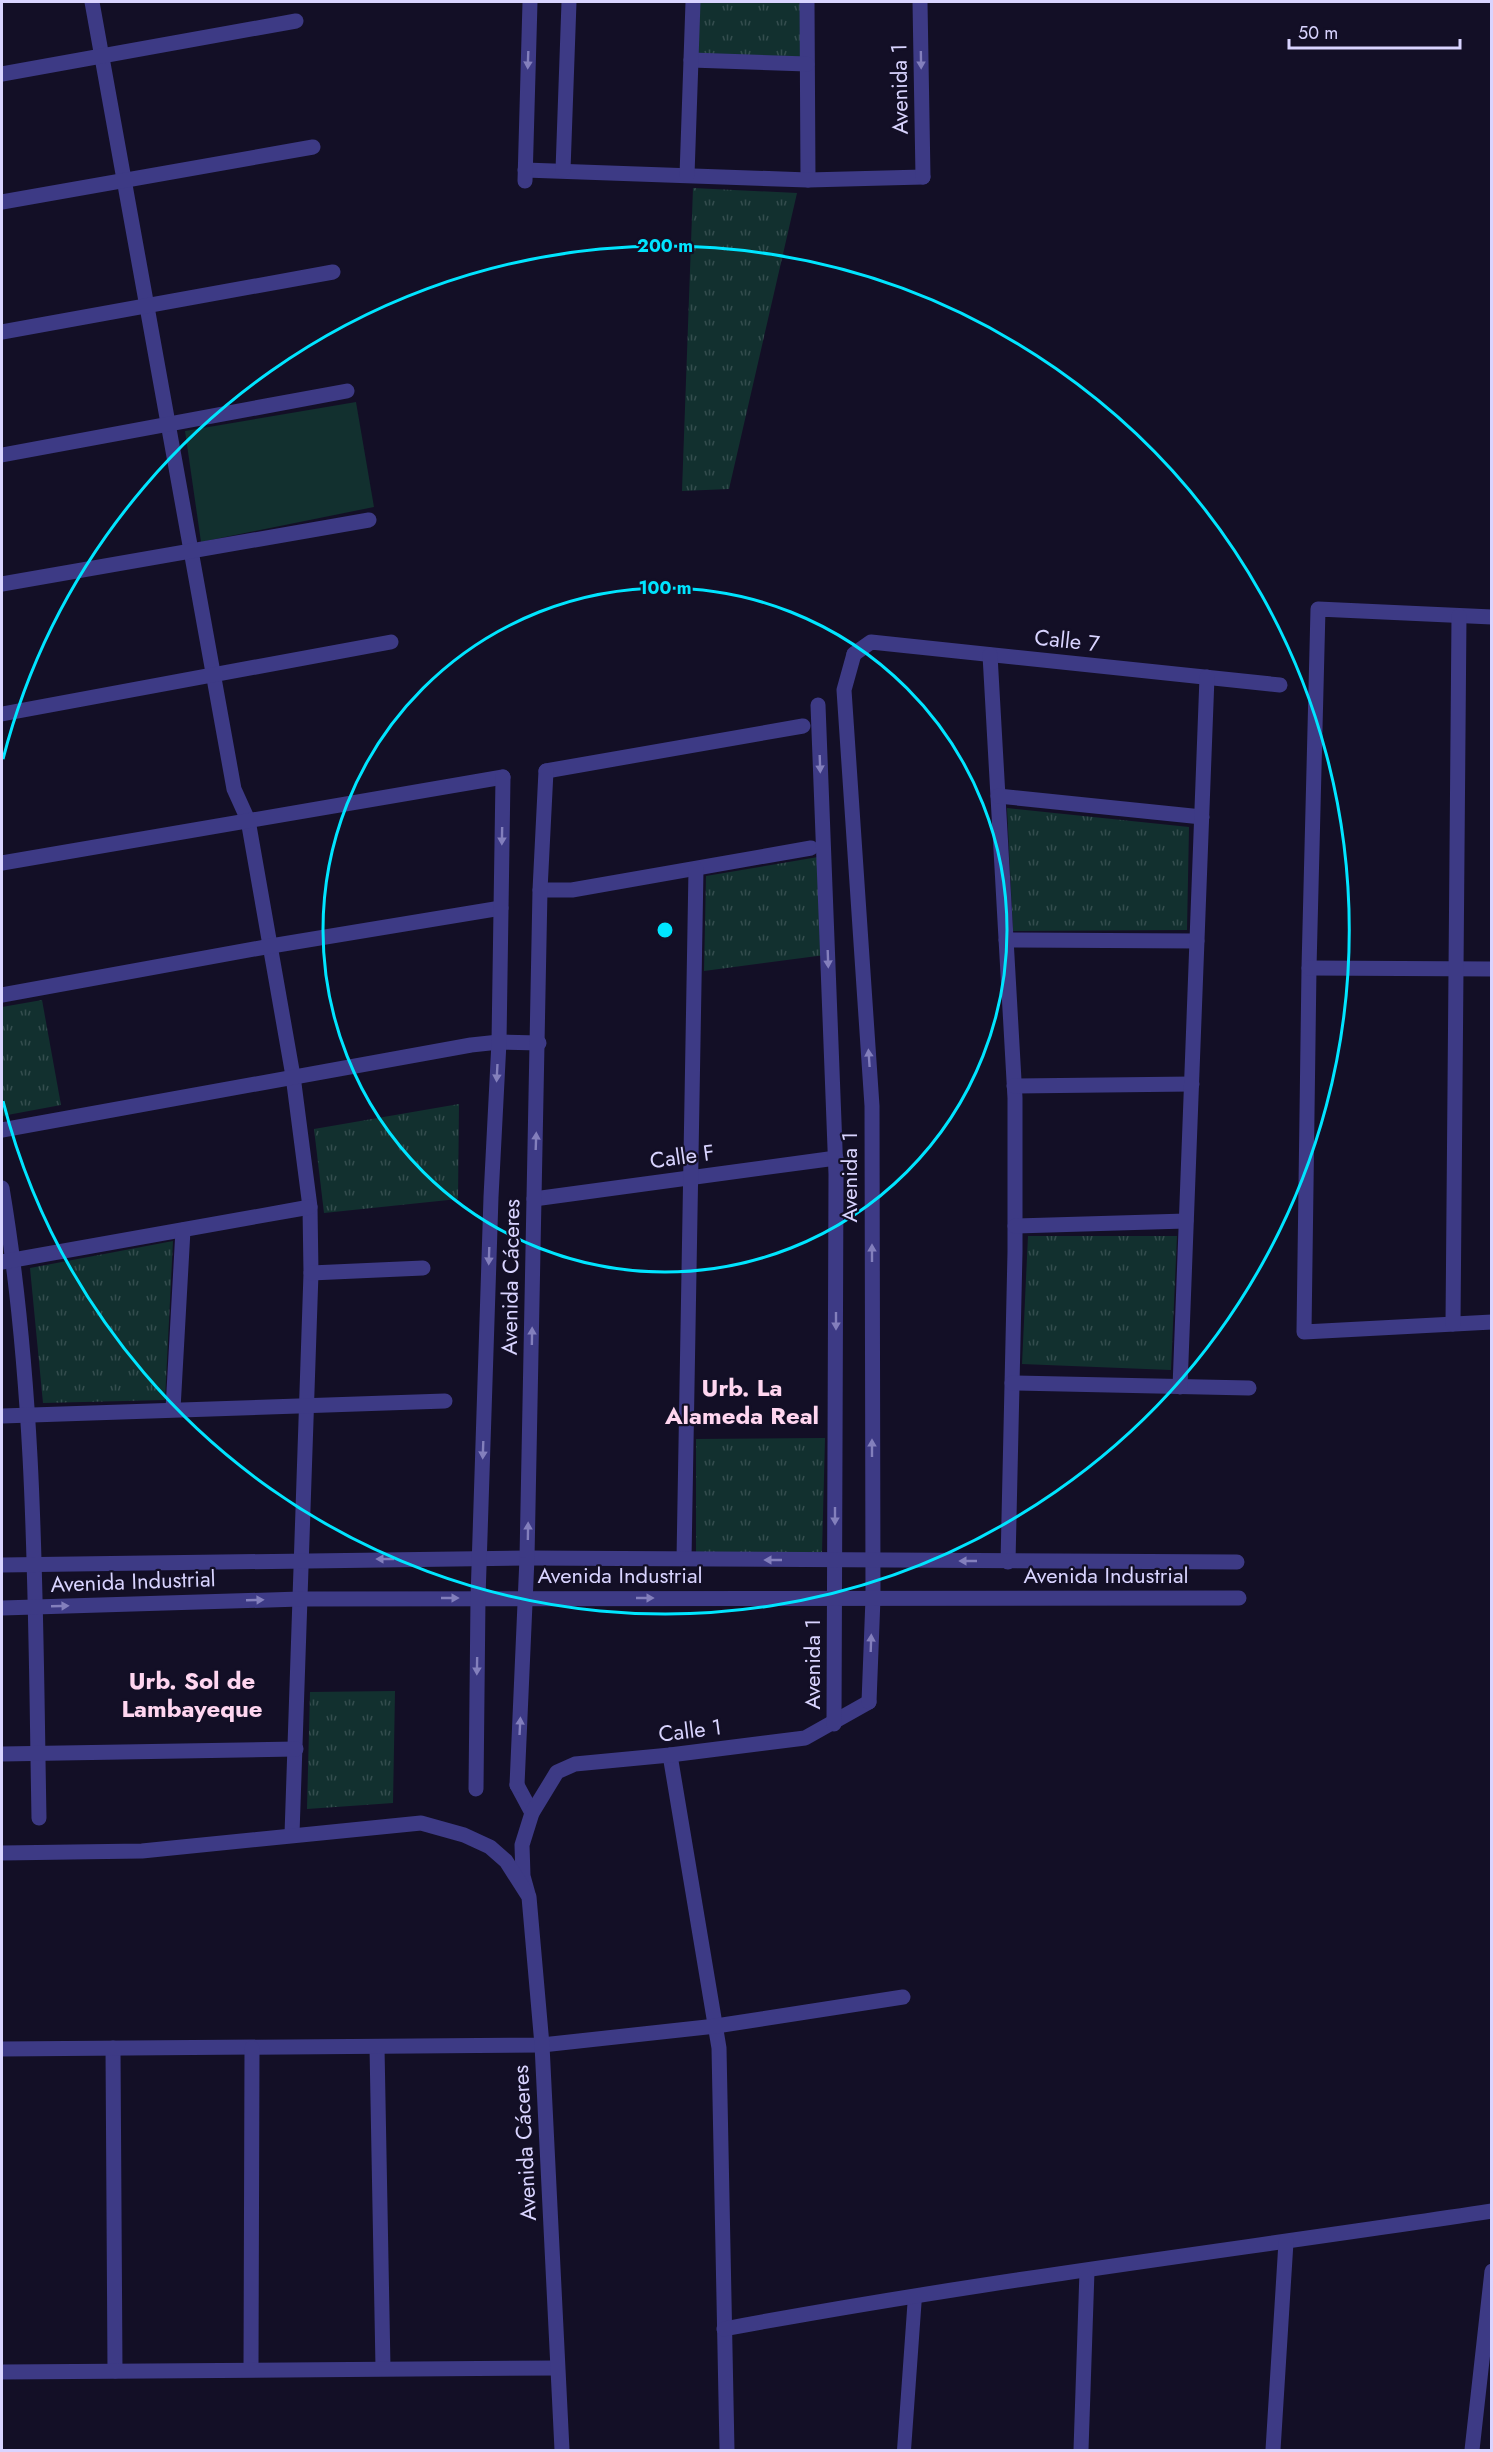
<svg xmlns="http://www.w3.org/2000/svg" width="1493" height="2452" font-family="Jost,sans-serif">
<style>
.park{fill:url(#park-tufts)}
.garden{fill:#12302f}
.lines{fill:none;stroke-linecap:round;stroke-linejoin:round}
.service{stroke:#3d3a85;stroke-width:14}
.minor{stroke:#3d3a85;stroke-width:15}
.tertiary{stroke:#3d3a85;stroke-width:15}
.oneway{fill:#837fbc}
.ring{fill:none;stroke:#00e5ff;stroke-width:3}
.labels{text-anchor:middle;stroke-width:4.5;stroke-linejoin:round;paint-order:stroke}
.street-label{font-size:22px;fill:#d9d4ff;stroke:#130f26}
.neighbourhood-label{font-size:24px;font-weight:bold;fill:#ffd6f0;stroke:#130f26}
.centre{fill:#00e5ff;stroke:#130f26;stroke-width:3}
.ring-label{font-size:18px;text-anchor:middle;font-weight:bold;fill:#00e5ff;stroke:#130f26;stroke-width:4.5;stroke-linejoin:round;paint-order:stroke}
</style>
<defs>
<pattern id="park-tufts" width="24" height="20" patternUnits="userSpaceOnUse" patternTransform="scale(1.5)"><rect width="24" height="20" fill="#12302f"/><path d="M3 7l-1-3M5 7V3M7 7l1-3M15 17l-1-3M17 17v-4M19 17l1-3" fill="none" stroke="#344d4e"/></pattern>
</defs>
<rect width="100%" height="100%" fill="#130f26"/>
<g class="park">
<polygon points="700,2 800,2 800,59 697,55"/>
<polygon points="693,188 797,193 729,489 682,491"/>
<polygon points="1007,808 1189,827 1187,930 1013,931"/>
<polygon points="818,857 825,955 704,971 706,876"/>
<polygon points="42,1000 61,1105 2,1116 2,1007"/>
<polygon points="459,1104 458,1199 324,1213 314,1129"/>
<polygon points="1028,1236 1177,1236 1171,1370 1022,1364"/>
<polygon points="173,1241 165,1400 43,1403 30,1268"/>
<polygon points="825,1438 822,1552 696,1552 696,1439"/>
<polygon points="395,1691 393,1803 307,1809 310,1692"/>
</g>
<polygon class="garden" points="356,402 374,507 201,542 185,431"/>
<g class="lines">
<polyline class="service" points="904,2450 915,2296"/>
<g class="minor">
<polyline points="92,2 234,789 248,820 293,1076 310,1207 311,1273 292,1834"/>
<polyline points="807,2 808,180"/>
<polyline points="691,60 807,64"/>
<polyline points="2,74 296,21"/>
<polyline points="525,170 808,180 923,177"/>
<polyline points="687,175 693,2"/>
<polyline points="2,202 313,147"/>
<polyline points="2,332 333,272"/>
<polyline points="2,455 347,391"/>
<polyline points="2,584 369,520"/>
<polyline points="1492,617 1318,609 1309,968 1304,1332 1492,1322"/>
<polyline points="854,654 871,642 1280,685"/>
<polyline points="990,655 1015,1098 1015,1252 1008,1562"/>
<polyline points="2,714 391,642"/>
<polyline points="546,771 803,726"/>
<polyline points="998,796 1202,817"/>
<polyline points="2,863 503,777"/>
<polyline points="540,890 572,890 811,848"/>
<polyline points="1006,940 1197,941"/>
<polyline points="1309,968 1492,969"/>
<polyline points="2,995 271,946 501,908"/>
<polyline points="1014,1086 1192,1084"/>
<polyline points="2,1130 471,1045 499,1042 539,1043"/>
<path d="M 2,1188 C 37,1396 35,1607 39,1818"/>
<polyline points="534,1199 836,1158"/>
<polyline points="1015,1226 1186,1221"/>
<polyline points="2,1262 310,1207"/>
<polyline points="311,1273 423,1268"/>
<polyline points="1453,1324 1459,616"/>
<polyline points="1012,1383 1249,1388"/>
<polyline points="1180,1387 1207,677"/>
<polyline points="173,1409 183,1230"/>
<polyline points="2,1416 445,1401"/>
<polyline points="684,1559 696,869"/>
<polyline points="2,1754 296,1749"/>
<polyline points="670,1755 719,2048 727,2450"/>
<polyline points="517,1785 532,1813"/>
<polyline points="528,1894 523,1876 522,1845 532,1813 557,1772 575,1764 670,1755 805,1738 869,1702"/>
<polyline points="377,2047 383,2368"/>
<polyline points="113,2048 115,2371"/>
<polyline points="2,2049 542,2045 716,2026 903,1997"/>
<path d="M 724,2329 C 979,2281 1236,2250 1492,2211"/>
<polyline points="251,2369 252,2048"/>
<polyline points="2,2372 557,2368"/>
<polyline points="1081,2450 1087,2271"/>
<polyline points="1273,2450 1286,2242"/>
<polyline points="1472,2450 1492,2271"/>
</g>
<g class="tertiary">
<polyline points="920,2 923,177"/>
<polyline points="563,170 569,2"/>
<polyline points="525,181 530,2"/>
<polyline points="854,654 844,690 872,1106 873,1598 869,1702"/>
<polyline points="818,705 836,1174 834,1724"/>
<polyline points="2,1565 527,1558 1237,1562"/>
<polyline points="2,1608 300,1599 1239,1598"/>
<polyline points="517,1785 527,1558 540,890 546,771"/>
<polyline points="476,1789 478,1598 491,1197 499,1042 503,777"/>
<polyline points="2,1853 142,1851 421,1823 464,1835 490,1847 506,1861 529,1897 542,2045 562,2450"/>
</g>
</g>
<defs><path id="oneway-solid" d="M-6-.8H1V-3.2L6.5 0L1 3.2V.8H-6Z" transform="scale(1.5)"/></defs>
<g class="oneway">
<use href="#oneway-solid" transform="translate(528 60) rotate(92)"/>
<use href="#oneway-solid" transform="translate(921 60) rotate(89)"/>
<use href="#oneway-solid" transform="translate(820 764) rotate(88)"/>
<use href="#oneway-solid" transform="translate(502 836) rotate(91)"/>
<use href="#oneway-solid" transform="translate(828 959) rotate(88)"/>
<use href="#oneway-solid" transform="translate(869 1058) rotate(-94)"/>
<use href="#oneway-solid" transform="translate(497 1073) rotate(93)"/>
<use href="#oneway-solid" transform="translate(536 1141) rotate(-88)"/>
<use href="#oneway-solid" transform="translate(872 1253) rotate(-90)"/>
<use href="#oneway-solid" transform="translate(489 1256) rotate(92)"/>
<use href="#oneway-solid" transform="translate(836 1321) rotate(90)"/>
<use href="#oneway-solid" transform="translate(532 1336) rotate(-89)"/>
<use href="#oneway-solid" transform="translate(872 1448) rotate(-90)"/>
<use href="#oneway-solid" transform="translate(483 1450) rotate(92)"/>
<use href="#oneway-solid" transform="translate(835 1516) rotate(90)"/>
<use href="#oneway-solid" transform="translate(528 1531) rotate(-89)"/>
<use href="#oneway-solid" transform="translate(385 1559) rotate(180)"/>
<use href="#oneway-solid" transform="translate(773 1560) rotate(-180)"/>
<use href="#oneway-solid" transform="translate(968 1561) rotate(-180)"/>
<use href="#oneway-solid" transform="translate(450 1598)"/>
<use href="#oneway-solid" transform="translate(645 1598)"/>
<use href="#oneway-solid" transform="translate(255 1600) rotate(-2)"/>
<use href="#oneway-solid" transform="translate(60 1606) rotate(-2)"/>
<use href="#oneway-solid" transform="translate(871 1643) rotate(-88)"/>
<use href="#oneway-solid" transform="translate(477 1666) rotate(91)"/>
<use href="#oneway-solid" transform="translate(520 1726) rotate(-87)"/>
</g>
<g class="ring">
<circle cx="665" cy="930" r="342"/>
<path d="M3 759A684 684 0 1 1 3 1101"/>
</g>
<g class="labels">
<g class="street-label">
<text transform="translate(899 89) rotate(-91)" y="8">Avenida 1</text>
<text transform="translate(1067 640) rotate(6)" y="8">Calle 7</text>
<text transform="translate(682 1156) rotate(-8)" y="8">Calle F</text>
<text transform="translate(849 1177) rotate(-90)" y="8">Avenida 1</text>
<text transform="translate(510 1277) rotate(-89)" y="8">Avenida Cáceres</text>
<text x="620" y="1583">Avenida Industrial</text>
<text x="1106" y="1583">Avenida Industrial</text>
<text transform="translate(133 1581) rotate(-2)" y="8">Avenida Industrial</text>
<text transform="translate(812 1664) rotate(-90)" y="8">Avenida 1</text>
<text transform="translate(690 1730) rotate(-7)" y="8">Calle 1</text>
<text transform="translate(524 2143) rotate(-93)" y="8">Avenida Cáceres</text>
</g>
<g class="neighbourhood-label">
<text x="742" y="1396">Urb. La<tspan x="742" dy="28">Alameda Real</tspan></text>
<text x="192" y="1689">Urb. Sol de<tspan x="192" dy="28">Lambayeque</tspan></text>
</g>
</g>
<circle cx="665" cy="930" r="9" class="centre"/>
<g class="ring-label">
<text x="665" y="252">200 m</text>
<text x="665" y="594">100 m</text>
</g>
<rect width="1493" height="2452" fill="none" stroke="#d9d4ff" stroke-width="6"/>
<path d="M1289 39v9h171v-9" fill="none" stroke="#d9d4ff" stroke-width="3"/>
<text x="1298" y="39" font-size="18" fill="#d9d4ff" stroke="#130f26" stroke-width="4.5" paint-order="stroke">50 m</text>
</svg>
